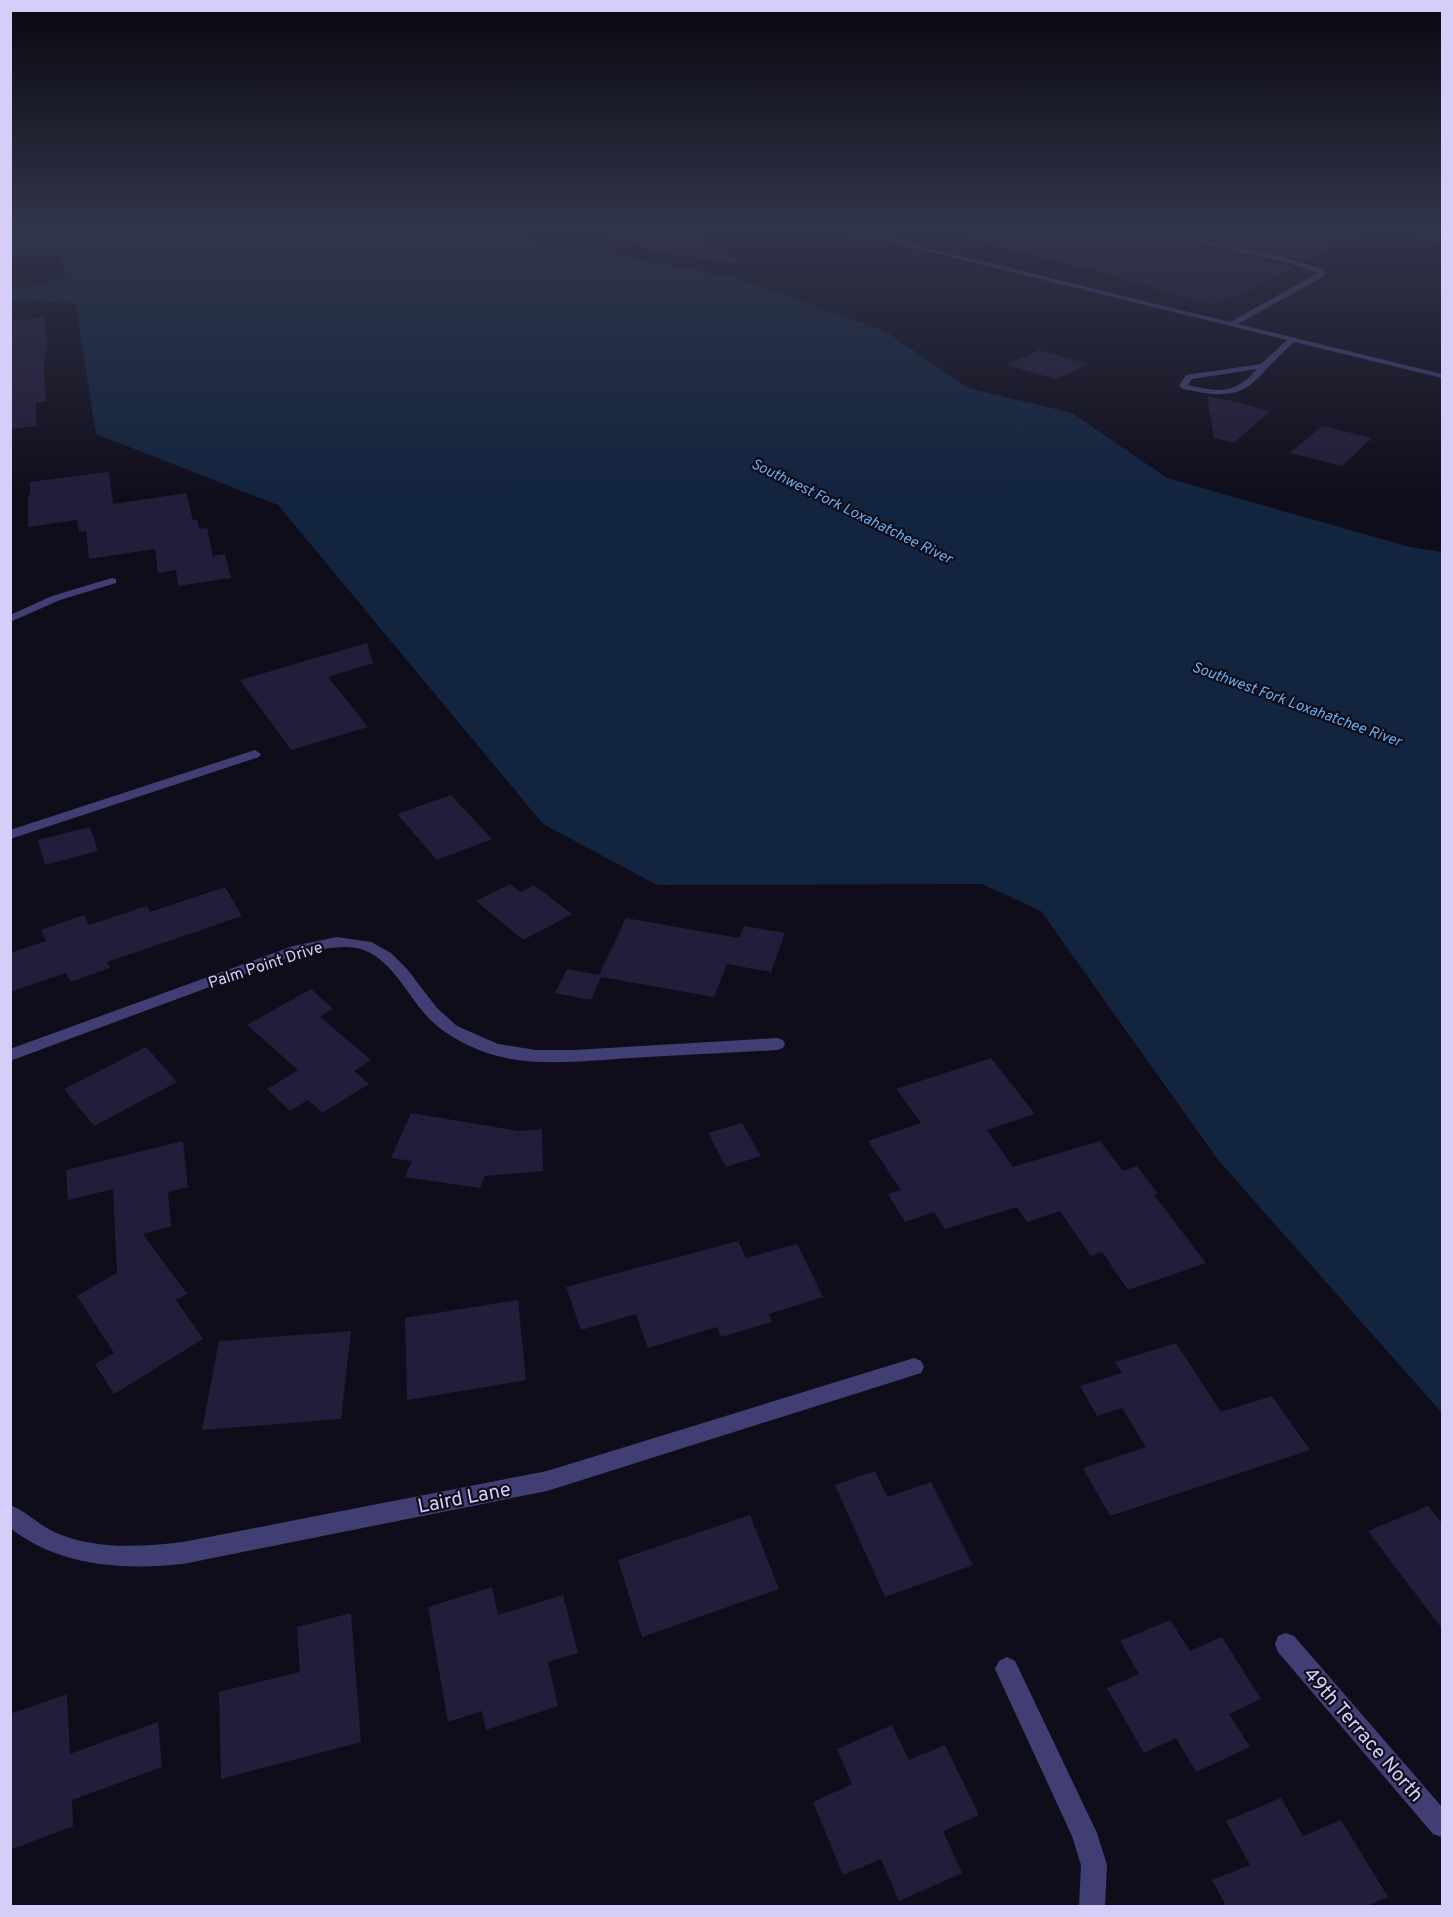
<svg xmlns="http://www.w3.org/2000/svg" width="1453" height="1917" font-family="Overpass,sans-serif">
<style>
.water{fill:#13243f}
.building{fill:#231c3a}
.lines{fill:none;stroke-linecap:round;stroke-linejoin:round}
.minor{fill:#413e74;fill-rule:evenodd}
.labels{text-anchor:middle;stroke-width:4.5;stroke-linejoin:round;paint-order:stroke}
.far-water-label{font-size:15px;font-style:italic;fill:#69adec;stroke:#100d1b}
.street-label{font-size:16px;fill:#d4cef9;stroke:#100d1b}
.near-street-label{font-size:20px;fill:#d4cef9;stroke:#100d1b}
</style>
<rect width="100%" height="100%" fill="#100d1b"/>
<polygon class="water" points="11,226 463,226 460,228 733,277 885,331 968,388 1072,413 1167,478 1410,547 1442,552 1442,1413 1219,1161 1041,911 982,884 657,885 543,824 278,505 96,434 76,307 74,304 34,300 11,302 11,289 37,286 66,277 61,255 11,256"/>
<g class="building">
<polygon points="653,226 674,226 736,260 735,263 654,251 609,233"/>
<polygon points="1013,226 1119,226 1294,267 1246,292 1213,305 1109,276 1112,275 972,240"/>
<polygon points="1235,226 1244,226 1256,232 1305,226 1370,226 1305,261 1179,233"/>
<polygon points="45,317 47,351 45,351 44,371 46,401 36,403 36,426 10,429 10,321"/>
<polygon points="1039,350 1088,364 1056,379 1006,365"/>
<polygon points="1207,396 1236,402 1270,411 1234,443 1214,438"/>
<polygon points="1322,426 1372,438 1342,466 1290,453"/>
<polygon points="109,472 113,504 186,493 193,520 197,520 199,529 207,528 213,556 225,554 231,578 178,586 176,570 158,573 155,549 89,559 86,531 79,532 77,520 28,527 28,495 30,494 30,482"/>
<polygon points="367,643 373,663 328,677 368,727 291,750 240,680"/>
<polygon points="451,795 492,839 437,860 397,814"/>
<polygon points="90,827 98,851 45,865 38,840"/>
<polygon points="510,884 521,892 534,885 572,914 523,940 476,901"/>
<polygon points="225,887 242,916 107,962 110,968 71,982 66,973 10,992 10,953 46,941 41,930 84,915 89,925 147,906 150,912"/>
<polygon points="626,918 739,938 744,926 785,933 771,972 727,964 714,997 601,977 591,1000 555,993 567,969 599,975"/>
<polygon points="311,989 333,1009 320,1017 371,1060 354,1071 369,1084 322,1113 308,1100 290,1111 267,1089 298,1070 247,1025"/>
<polygon points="146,1047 177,1082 94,1126 64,1089"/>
<polygon points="991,1058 1035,1114 987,1130 1013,1167 1100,1141 1123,1171 1137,1166 1158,1194 1154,1195 1206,1263 1128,1290 1102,1252 1091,1256 1060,1211 1027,1222 1017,1207 945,1229 934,1212 905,1222 888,1194 901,1190 868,1141 921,1123 896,1089"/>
<polygon points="411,1113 519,1131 542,1129 543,1171 485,1176 480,1188 405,1177 412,1161 391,1158"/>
<polygon points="742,1123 761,1156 726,1167 708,1133"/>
<polygon points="183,1141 188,1187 168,1192 171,1226 143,1234 187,1294 176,1300 203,1339 114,1394 95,1364 114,1353 77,1296 117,1273 113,1189 68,1200 66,1170"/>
<polygon points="738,1241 746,1258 797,1244 823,1297 769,1314 772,1322 721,1337 717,1327 648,1348 636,1314 581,1330 566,1287"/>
<polygon points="518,1300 526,1380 407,1400 405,1318"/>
<polygon points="351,1331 341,1419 202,1430 219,1341"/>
<polygon points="1176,1343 1221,1412 1272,1396 1310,1450 1110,1516 1083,1468 1146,1447 1122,1408 1097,1416 1080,1386 1122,1373 1115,1362"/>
<polygon points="875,1471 887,1497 931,1482 973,1565 885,1597 835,1485"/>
<polygon points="1428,1506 1443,1525 1443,1630 1368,1531"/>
<polygon points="750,1515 779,1589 642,1637 618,1560"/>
<polygon points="492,1587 498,1615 563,1595 578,1653 548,1662 558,1706 486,1730 482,1711 448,1722 428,1607"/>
<polygon points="351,1613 361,1742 221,1779 219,1692 300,1672 297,1627"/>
<polygon points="1170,1620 1190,1651 1222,1637 1261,1699 1229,1714 1250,1747 1196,1772 1176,1738 1144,1753 1107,1688 1139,1674 1120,1641"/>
<polygon points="67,1694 70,1754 158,1722 162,1767 72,1800 73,1826 10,1850 10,1714"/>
<polygon points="892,1725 909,1760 945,1745 979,1815 943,1831 962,1873 899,1901 881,1859 843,1875 813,1802 852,1784 837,1749"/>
<polygon points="1281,1798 1303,1836 1341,1820 1388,1897 1367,1906 1226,1906 1212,1880 1250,1865 1226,1821"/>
</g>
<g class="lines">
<g class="minor">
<path d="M 825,226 L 837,226 L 1230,322 L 1318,273 L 1293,264 L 1121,226 L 1134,226 C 1161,232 1316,259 1326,273 L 1321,278 L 1238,324 L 1442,374 L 1442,378 L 1294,342 C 1247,383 1254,405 1183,389 L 1179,386 L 1186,375 L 1261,364 L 1287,340 ZM 1257,369 C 1235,395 1218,392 1188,385 L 1192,379 Z"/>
<polygon points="1399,226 1408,226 1442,240 1442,244"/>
<polygon points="112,578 116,579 116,583 60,600 10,622 10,615 52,596"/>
<polygon points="255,750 261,754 259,757 10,839 10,830"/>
<path d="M 337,937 L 371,942 L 391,953 L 407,969 L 437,1008 L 457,1026 L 498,1044 L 536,1050 L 574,1050 L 777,1038 L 783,1040 L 785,1044 L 783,1048 L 777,1050 C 729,1053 680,1055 632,1058 C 580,1061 518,1070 470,1046 C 453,1038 438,1029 426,1015 C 406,993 393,962 364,950 C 344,943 321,950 301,953 L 10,1061 L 10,1049 L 293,946 Z"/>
<path d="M 914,1358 L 921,1361 L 924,1367 L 921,1373 L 547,1491 L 183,1564 C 123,1570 60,1567 10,1528 L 10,1505 C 26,1511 39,1525 54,1532 C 94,1550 141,1547 183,1542 L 547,1471 Z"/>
<polygon points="1286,1633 1294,1636 1442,1807 1442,1837 1433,1834 1278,1652 1275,1644 1278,1636"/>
<polygon points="1007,1657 1015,1661 1097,1833 1107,1865 1105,1906 1079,1906 1081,1865 1072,1836 995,1669 999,1661"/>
</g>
</g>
<linearGradient id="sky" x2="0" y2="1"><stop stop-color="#09070f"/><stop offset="0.46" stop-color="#31354a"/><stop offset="1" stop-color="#31354a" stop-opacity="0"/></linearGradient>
<rect width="1453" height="495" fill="url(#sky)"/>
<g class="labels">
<g class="far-water-label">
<text transform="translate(852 511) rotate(26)" y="5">Southwest Fork Loxahatchee River</text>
<text transform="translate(1297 704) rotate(20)" y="5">Southwest Fork Loxahatchee River</text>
</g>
<g class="street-label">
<text transform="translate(265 964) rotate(-18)" y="6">Palm Point Drive</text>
</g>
<g class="near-street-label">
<text transform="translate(464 1497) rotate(-11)" y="7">Laird Lane</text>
<text transform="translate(1364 1734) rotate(49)" y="7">49th Terrace North</text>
</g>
</g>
<rect width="1453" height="1917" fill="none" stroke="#d4cef9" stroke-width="24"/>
</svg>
